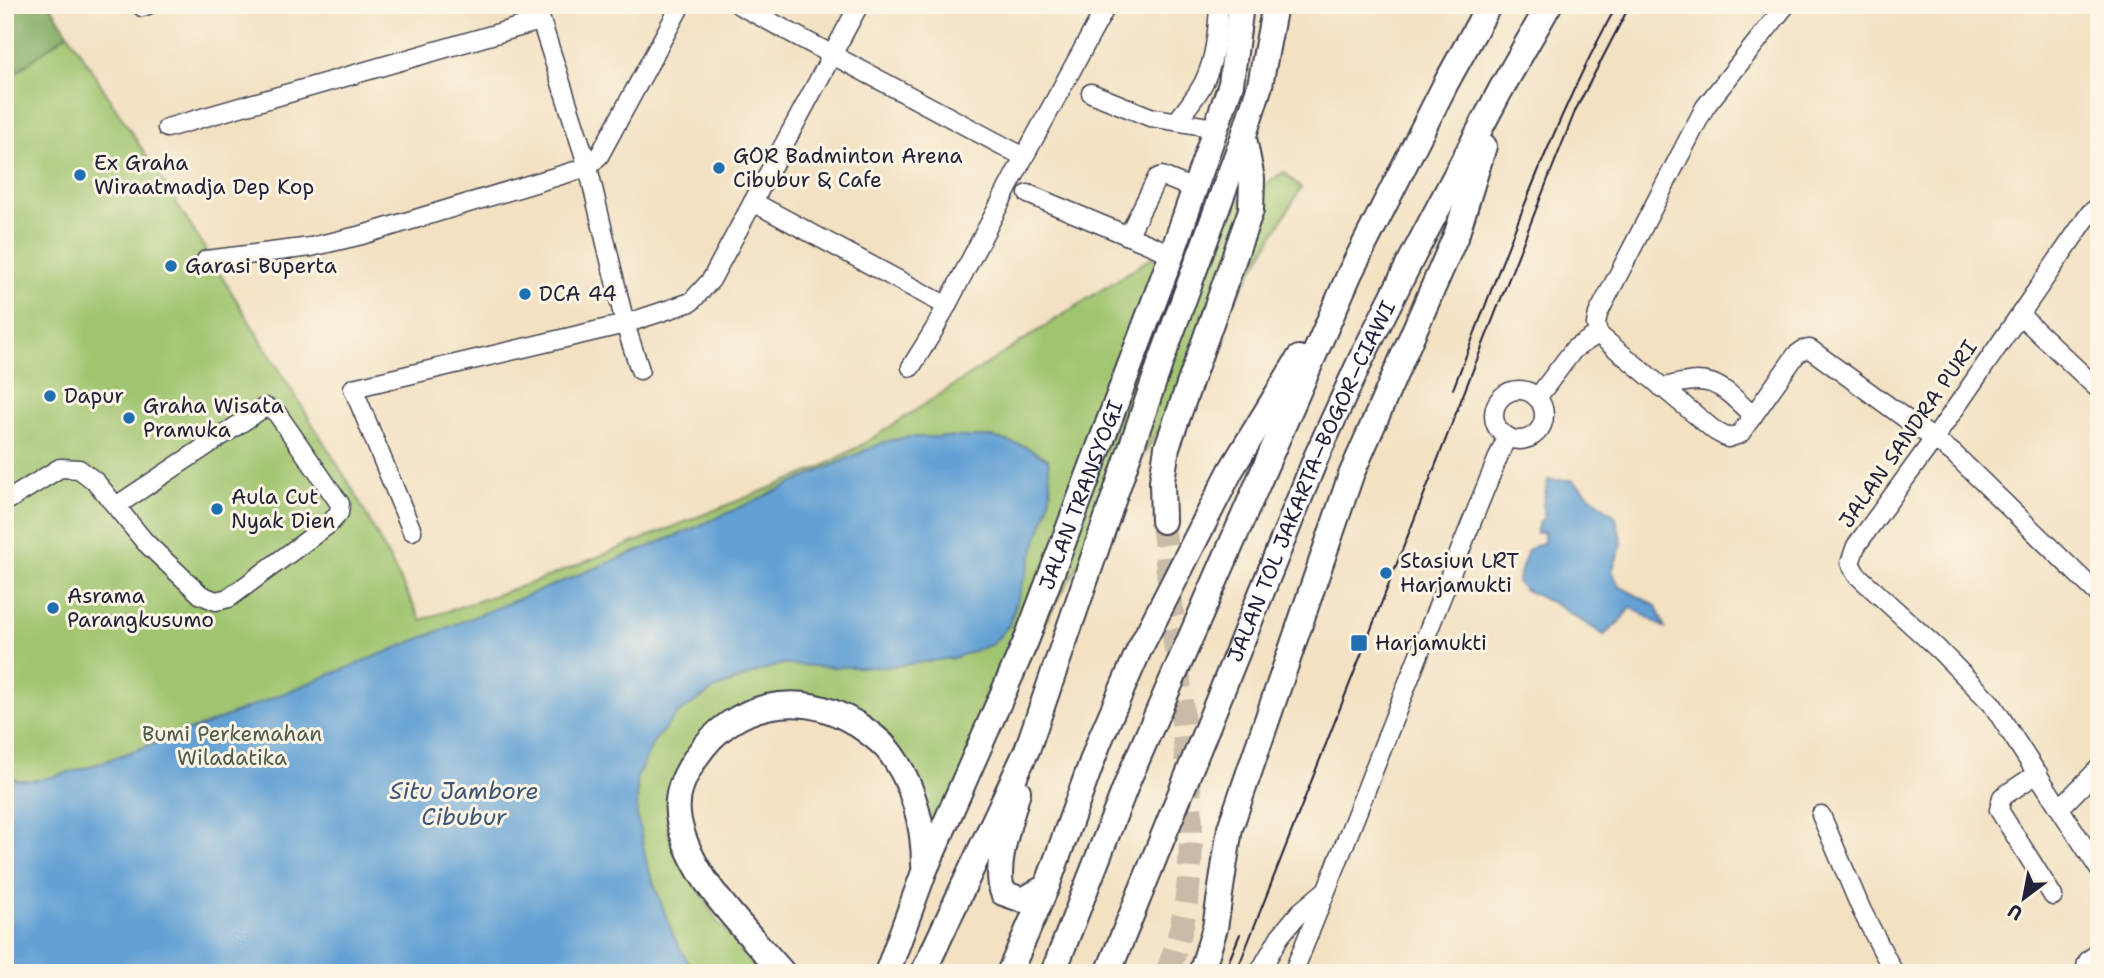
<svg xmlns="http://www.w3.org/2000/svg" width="2104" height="978" font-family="'Shantell Sans',sans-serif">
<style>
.green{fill:#a0c56f;stroke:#617455;stroke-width:2}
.forest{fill:#80aa62;stroke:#51664e;stroke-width:2}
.water{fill:#63a1d4;stroke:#426288;stroke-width:2}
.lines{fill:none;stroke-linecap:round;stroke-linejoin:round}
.highway-tunnel{stroke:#c9bba7;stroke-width:24;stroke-dasharray:24 12;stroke-linecap:butt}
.minor-casing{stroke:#413f4f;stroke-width:21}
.highway-casing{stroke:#413f4f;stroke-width:28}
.minor{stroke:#fff;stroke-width:18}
.highway{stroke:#fff;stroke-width:24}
.tram{stroke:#22223b;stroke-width:2}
.poi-dot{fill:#1f6fb2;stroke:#fcf5e5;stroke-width:2.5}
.labels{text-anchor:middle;stroke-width:6;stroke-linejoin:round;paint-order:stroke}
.poi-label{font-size:21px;fill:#22223b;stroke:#fcf5e5;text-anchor:start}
.street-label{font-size:21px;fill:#22223b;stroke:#fcf5e5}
.park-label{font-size:21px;fill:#4e5b4d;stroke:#fcf5e5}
.water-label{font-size:23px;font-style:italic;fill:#3c5578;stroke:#fcf5e5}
</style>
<rect width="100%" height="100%" fill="#fcf5e5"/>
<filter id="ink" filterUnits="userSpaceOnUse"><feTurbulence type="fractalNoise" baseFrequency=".0143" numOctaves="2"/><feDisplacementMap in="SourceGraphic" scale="14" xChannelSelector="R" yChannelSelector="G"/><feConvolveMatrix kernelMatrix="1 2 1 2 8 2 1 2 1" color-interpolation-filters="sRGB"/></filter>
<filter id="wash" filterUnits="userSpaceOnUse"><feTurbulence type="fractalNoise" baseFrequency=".00686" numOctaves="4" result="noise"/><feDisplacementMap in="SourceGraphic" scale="28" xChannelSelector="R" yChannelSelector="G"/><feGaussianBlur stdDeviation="1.57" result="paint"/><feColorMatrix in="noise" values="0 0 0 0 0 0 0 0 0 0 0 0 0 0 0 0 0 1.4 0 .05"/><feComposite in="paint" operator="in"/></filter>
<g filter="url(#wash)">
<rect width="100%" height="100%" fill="#f3e1c2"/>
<polygon class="green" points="5,5 50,5 179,207 355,493 421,620 540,580 820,468 860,446 1284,172 1301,188 1002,695 933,852 926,809 849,713 738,714 670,808 668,833 718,923 767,973 5,973"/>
<polygon class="forest" points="5,5 50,5 68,33 5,81"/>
<g class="water">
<polygon points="906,437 993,437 1024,446 1048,459 1051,490 1047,511 1009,625 993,644 954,658 885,667 831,667 782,664 757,672 715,689 677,714 654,741 637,777 637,815 647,865 674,937 694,973 5,973 5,775 19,780 39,780 89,767 205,725 690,530 884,442"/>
<polygon points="1548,480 1572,480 1616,517 1622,544 1612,571 1619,586 1656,606 1665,628 1631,607 1618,623 1604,635 1555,604 1525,590 1517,582 1528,550 1544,542 1544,532 1536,533 1539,522 1544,518 1543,505"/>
</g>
</g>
<g filter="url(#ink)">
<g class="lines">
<path class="highway-tunnel" d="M 1163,521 C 1169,581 1175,642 1181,702 C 1190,796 1203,882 1167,973"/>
<g class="minor-casing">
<g id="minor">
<polyline points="536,5 588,167 625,324 640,370"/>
<polyline points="739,5 1024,157"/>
<polyline points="1786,5 1705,107 1598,314 1596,324 1598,334 1715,431 1728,438 1740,434 1796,355 1803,350 1810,349 1953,453 2099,595"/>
<polyline points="142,7 148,5"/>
<polyline points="1091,93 1150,117 1215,128"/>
<path d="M 1177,121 C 1187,107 1201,92 1207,75 C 1216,54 1218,28 1219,5"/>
<polyline points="167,128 540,21"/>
<polyline points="1028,194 1172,254"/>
<polyline points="753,202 947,306"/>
<polyline points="2099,206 2090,213 1934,439 1856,546 1850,563 1856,574 1938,649 1992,704 2099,869"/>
<polyline points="1128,236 1157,178 1162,176 1194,189"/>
<polyline points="206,260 311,247 362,235 588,167 599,156 681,5"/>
<polyline points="2020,315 2099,390"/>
<polyline points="911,367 934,330 1024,157 1107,5"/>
<path d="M 1662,388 C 1711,373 1718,382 1753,416"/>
<circle cx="1519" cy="415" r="25"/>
<polyline points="1537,398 1574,349 1598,334"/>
<polyline points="5,502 60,468 79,469 96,482 145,542 201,595 216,601 229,598 329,524 339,513 340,504 276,412 265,407 116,506"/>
<polyline points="412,531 353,388 625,324 691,302 711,280 859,5"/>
<polyline points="2038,773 2002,797 1999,810 2053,896"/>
<polyline points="2061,807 2099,768"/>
<polyline points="1821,815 1862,911 1894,973"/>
<polyline points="1259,973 1280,936 1300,912 1325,891"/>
<path d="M 1293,973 C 1366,795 1432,614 1507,436"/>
<path d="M 2088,973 C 2083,962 2090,958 2099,953"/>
</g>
</g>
<g class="highway-casing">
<g id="highway">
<polyline points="1163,521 1162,481 1167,447 1251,210 1252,179 1244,138"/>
<path d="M 1018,791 C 1011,819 993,866 1003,893 L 1023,900 L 1047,886"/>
<path d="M 783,973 C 744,927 692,881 679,821 C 674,796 683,777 697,756 C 734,702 800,689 855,723 C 867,731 879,739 888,750 C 913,781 924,826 924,865"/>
<path id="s1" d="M 887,973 L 924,872 L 1026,641 L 1172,254 L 1231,84 L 1241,5"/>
<polyline points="923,973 1027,750 1160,364 1243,138 1260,85 1275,5"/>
<polyline points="1009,973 1047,886 1099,742 1139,650 1231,470 1299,358"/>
<polyline points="1053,973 1129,778 1350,273 1446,83 1489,5"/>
<path id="s2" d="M 1108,973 L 1317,455 L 1361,359 L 1414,254 L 1500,91 L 1549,5"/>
<polyline points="1201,973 1215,928 1230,828 1351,475 1457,233 1484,146"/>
</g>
</g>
<use href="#minor" class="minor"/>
<use href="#highway" class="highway"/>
<g class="tram">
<path d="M 1453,389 C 1504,260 1549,127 1617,5"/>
<polyline points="1224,973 1240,934"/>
<polyline points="1236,973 1548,179 1576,109 1630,5"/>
</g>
</g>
</g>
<g class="poi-dot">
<circle cx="719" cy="168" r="7"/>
<circle cx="80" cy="175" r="7"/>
<circle cx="171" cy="266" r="7"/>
<circle cx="525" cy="294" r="7"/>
<circle cx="50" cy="396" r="7"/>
<circle cx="129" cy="418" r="7"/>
<circle cx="217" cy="509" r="7"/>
<circle cx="1386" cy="573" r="7"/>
<circle cx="53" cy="608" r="7"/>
<rect x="1350" y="634" width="18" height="18" rx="3.5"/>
</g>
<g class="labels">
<g class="poi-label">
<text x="733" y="163">GOR Badminton Arena<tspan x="733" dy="24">Cibubur &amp; Cafe</tspan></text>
<text x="94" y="170">Ex Graha<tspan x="94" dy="24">Wiraatmadja Dep Kop</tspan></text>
<text x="185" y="273">Garasi Buperta</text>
<text x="539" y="301">DCA 44</text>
<text x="64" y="403">Dapur</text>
<text x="143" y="413">Graha Wisata<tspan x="143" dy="24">Pramuka</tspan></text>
<text x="231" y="504">Aula Cut<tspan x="231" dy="24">Nyak Dien</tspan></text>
<text x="1400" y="568">Stasiun LRT<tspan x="1400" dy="24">Harjamukti</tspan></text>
<text x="67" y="603">Asrama<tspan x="67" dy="24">Parangkusumo</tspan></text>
<text x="1375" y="650">Harjamukti</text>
</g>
<g class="street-label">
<text transform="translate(1908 434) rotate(-55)" y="7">JALAN SANDRA PURI</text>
<text dy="7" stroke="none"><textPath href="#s2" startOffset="532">JALAN TOL JAKARTA–BOGOR–CIAWI</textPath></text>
<text dy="7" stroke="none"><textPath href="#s1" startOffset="516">JALAN TRANSYOGI</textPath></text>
</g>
<g class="park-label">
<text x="232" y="741">Bumi Perkemahan<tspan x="232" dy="24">Wiladatika</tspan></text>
</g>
<g class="water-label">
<text x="464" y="799">Situ Jambore<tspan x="464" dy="26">Cibubur</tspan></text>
</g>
</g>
<rect width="2104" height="978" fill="none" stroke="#fcf5e5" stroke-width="28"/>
<g transform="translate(2024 898) rotate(212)" stroke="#fcf5e5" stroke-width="5" paint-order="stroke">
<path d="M0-5L12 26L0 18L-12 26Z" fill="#22223b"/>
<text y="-10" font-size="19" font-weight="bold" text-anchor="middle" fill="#22223b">U</text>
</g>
</svg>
